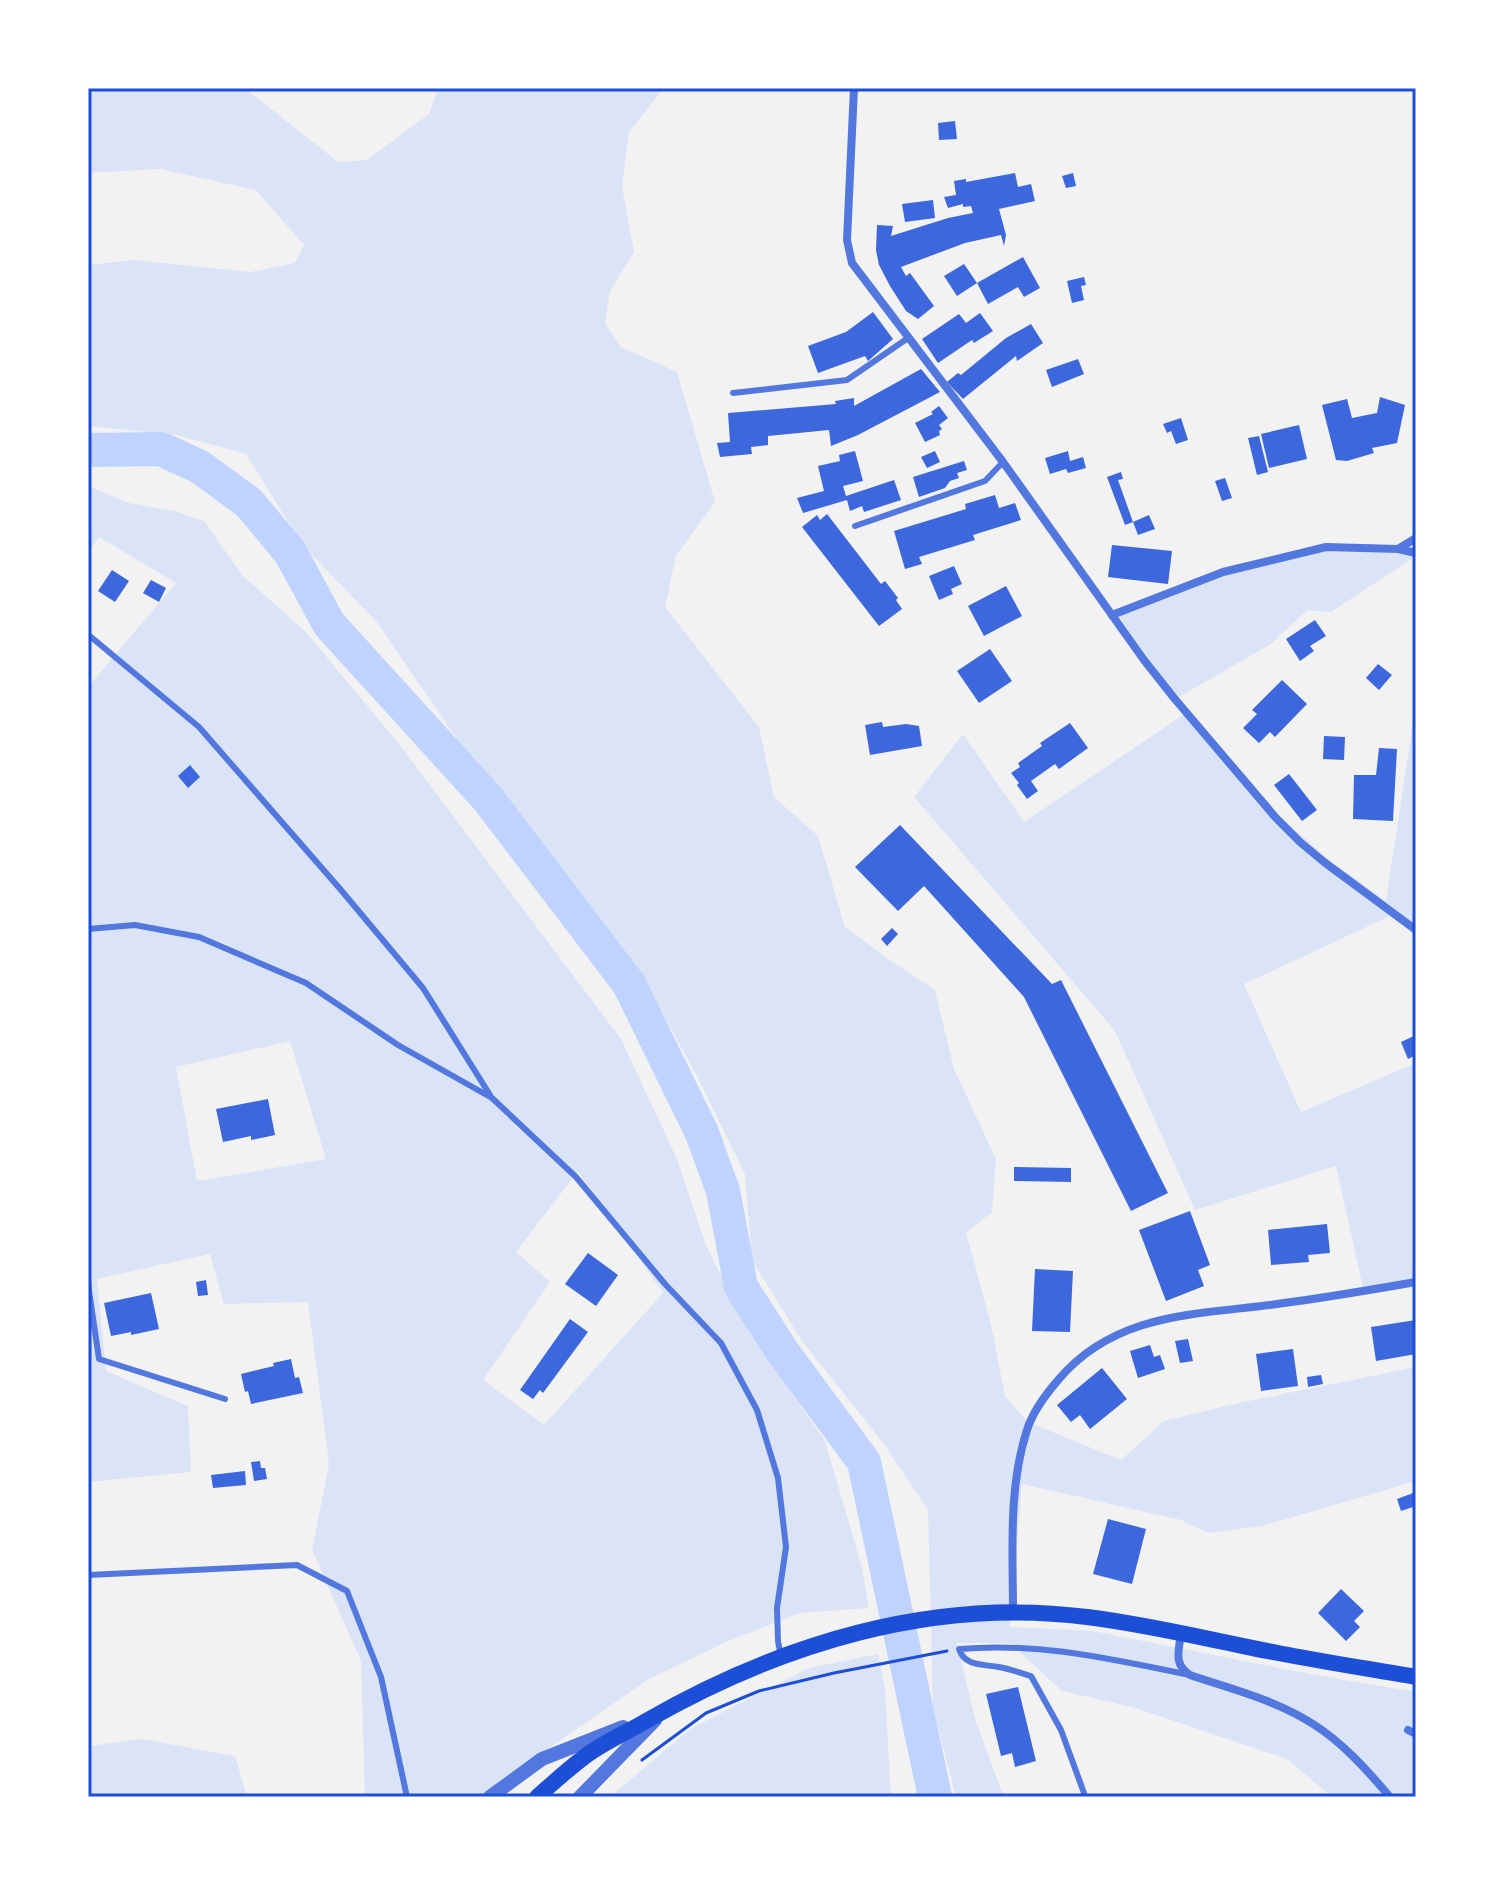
<svg xmlns="http://www.w3.org/2000/svg" width="1504" height="1885" font-family="'PT Sans',sans-serif">
<style>
.green{fill:#dbe4f7;fill-rule:evenodd}
.lines{fill:none;stroke-linecap:round;stroke-linejoin:round}
.river{stroke:#bfd3fe;stroke-width:34}
.building{fill:#3d67dc}
.path{stroke:#1d4ed8;stroke-width:3}
.service{stroke:#5277de;stroke-width:6}
.minor{stroke:#5277de;stroke-width:8}
.tertiary{stroke:#5277de;stroke-width:14}
.secondary{stroke:#1d4ed8;stroke-width:16}
.neatline{fill:none;stroke:#1d4ed8;stroke-width:3}
</style>
<rect width="100%" height="100%" fill="#f2f2f2"/>
<g class="green">
<polygon points="97,88 245,88 338,162 367,160 429,114 438,88 664,88 629,132 622,187 634,252 610,291 605,323 621,347 677,372 715,502 676,556 665,607 759,727 774,797 818,836 845,927 887,958 935,990 954,1069 996,1159 992,1212 966,1233 991,1324 1005,1396 1028,1422 1121,1460 1164,1421 1234,1404 1416,1367 1416,1481 1262,1526 1208,1533 1181,1520 1022,1484 1010,1627 1093,1631 1310,1674 1416,1692 1416,1797 1332,1797 1287,1759 1132,1707 1062,1691 1010,1643 957,1643 976,1722 1004,1797 956,1797 933,1708 928,1510 883,1443 802,1341 752,1260 745,1174 696,1074 637,968 463,748 376,621 303,546 246,454 177,435 88,426 88,265 134,260 250,272 295,263 304,245 256,190 160,169 88,173 88,98"/>
<path d="M 88,486 L 129,503 L 175,511 L 204,521 L 243,576 L 306,632 L 399,744 L 621,1039 L 677,1159 L 706,1245 L 750,1333 L 825,1441 L 861,1564 L 869,1608 L 800,1613 L 726,1642 L 649,1679 L 479,1797 L 365,1797 L 361,1661 L 312,1550 L 329,1464 L 308,1302 L 224,1304 L 210,1254 L 97,1279 L 106,1371 L 188,1406 L 191,1472 L 88,1482 L 88,687 L 176,583 L 99,537 L 88,553 ZM 290,1041 L 326,1159 L 197,1181 L 176,1067 ZM 578,1171 L 663,1293 L 544,1425 L 483,1380 L 550,1282 L 516,1252 Z"/>
<polygon points="1321,545 1416,556 1331,612 1307,610 1271,644 1177,698 1114,610"/>
<polygon points="1416,701 1416,932 1390,916 1244,984 1301,1112 1416,1063 1416,1284 1364,1293 1336,1166 1195,1210 1115,1031 914,797 963,734 1024,822 1189,711 1280,816 1329,860 1386,901"/>
<polygon points="878,1654 885,1690 891,1797 610,1797 690,1729 809,1668"/>
<polygon points="142,1739 235,1756 247,1797 88,1797 88,1746"/>
</g>
<g class="lines">
<polyline class="river" points="88,450 161,449 200,467 249,503 290,552 329,624 488,799 629,984 702,1133 723,1191 741,1287 782,1351 864,1462 935,1797"/>
</g>
<g class="building">
<polygon points="955,121 957,139 939,140 938,123"/>
<polygon points="1015,173 1018,187 1031,184 1035,201 999,209 1006,235 1004,246 1001,235 965,243 901,267 906,276 910,273 934,306 918,319 906,311 890,286 879,265 876,250 877,225 893,226 891,236 948,218 973,213 971,206 963,207 963,204 948,208 944,197 956,195 954,181 966,179 966,182"/>
<polygon points="1073,173 1076,186 1066,188 1062,176"/>
<polygon points="933,200 935,218 905,222 902,204"/>
<polygon points="1023,257 1040,288 1024,297 1018,287 988,304 977,283"/>
<polygon points="964,264 977,283 957,296 944,276"/>
<polygon points="1084,277 1086,285 1081,286 1084,300 1072,303 1067,281"/>
<polygon points="873,312 893,339 868,361 865,356 818,373 808,346 846,332"/>
<polygon points="980,313 993,331 974,343 972,340 938,363 922,339 959,314 966,323"/>
<polygon points="1031,324 1043,343 1017,361 1016,356 963,399 947,382 958,373 961,375 1006,338"/>
<polygon points="1078,359 1084,374 1052,387 1046,370"/>
<polygon points="921,369 940,392 858,435 831,446 829,430 768,436 768,445 751,447 752,454 720,457 717,443 730,442 728,413 836,404 835,401 854,398 854,406"/>
<polygon points="1380,397 1405,405 1397,443 1372,448 1374,453 1347,461 1336,460 1322,405 1347,399 1352,418 1377,413"/>
<polygon points="939,406 948,418 939,425 942,429 939,431 940,435 925,442 915,423 933,414 931,412"/>
<polygon points="1181,418 1188,440 1176,444 1171,431 1167,433 1163,424"/>
<polygon points="1299,425 1307,459 1269,468 1261,434"/>
<polygon points="1259,436 1268,472 1257,475 1248,438"/>
<polygon points="855,451 863,481 843,486 846,496 894,480 901,500 864,512 862,506 850,511 847,500 803,513 797,498 824,491 818,466 840,461 839,455"/>
<polygon points="935,451 940,462 927,468 921,457"/>
<polygon points="1068,451 1070,461 1083,457 1086,468 1068,473 1066,469 1050,474 1045,458"/>
<polygon points="964,461 967,470 957,473 959,478 950,481 945,488 919,497 913,477"/>
<polygon points="1121,472 1123,479 1118,480 1133,522 1125,525 1107,477"/>
<polygon points="1225,478 1232,498 1222,501 1215,481"/>
<polygon points="995,495 999,508 1015,503 1021,520 973,535 975,540 919,557 922,564 905,569 894,531 966,509 965,504"/>
<polygon points="827,514 881,584 885,581 898,598 896,600 902,609 879,626 802,527 817,515 820,520"/>
<polygon points="1149,515 1155,529 1138,535 1133,522"/>
<polygon points="1112,545 1172,551 1168,584 1108,577"/>
<polygon points="954,566 962,584 951,589 953,594 939,600 929,576"/>
<polygon points="112,570 129,581 115,602 98,591"/>
<polygon points="151,580 166,588 159,602 143,593"/>
<polygon points="1006,586 1022,616 984,636 968,606"/>
<polygon points="1315,620 1326,636 1310,646 1314,651 1300,661 1286,639"/>
<polygon points="990,649 1012,681 979,703 957,671"/>
<polygon points="1378,664 1392,675 1379,690 1366,678"/>
<polygon points="1282,680 1307,704 1275,737 1270,732 1259,743 1243,728 1257,714 1252,710"/>
<polygon points="882,722 883,727 906,724 919,726 922,746 870,755 865,725"/>
<polygon points="1070,723 1088,748 1059,769 1055,764 1031,781 1038,791 1027,799 1017,785 1019,783 1011,773 1020,767 1018,763 1042,746 1040,743"/>
<polygon points="1324,736 1345,737 1344,760 1323,759"/>
<polygon points="1379,748 1397,749 1393,821 1353,819 1354,775 1376,775"/>
<polygon points="190,765 200,777 188,788 178,776"/>
<polygon points="1289,774 1317,810 1302,821 1274,785"/>
<polygon points="900,825 1052,984 1061,980 1168,1193 1131,1211 1024,997 924,886 898,911 855,867"/>
<polygon points="892,928 898,934 887,946 881,939"/>
<polygon points="1416,1035 1416,1055 1408,1059 1401,1042"/>
<polygon points="268,1099 275,1135 251,1140 251,1136 223,1142 216,1109"/>
<polygon points="1014,1167 1071,1168 1071,1182 1014,1181"/>
<polygon points="1190,1211 1210,1265 1198,1270 1204,1286 1166,1301 1139,1230"/>
<polygon points="1327,1224 1330,1253 1308,1255 1309,1262 1271,1265 1268,1230"/>
<polygon points="588,1253 618,1275 596,1306 565,1284"/>
<polygon points="1035,1269 1073,1271 1070,1332 1032,1331"/>
<polygon points="206,1280 208,1295 198,1296 196,1282"/>
<polygon points="151,1293 159,1329 131,1335 131,1332 111,1336 104,1303"/>
<polygon points="570,1319 588,1332 543,1393 540,1390 533,1399 520,1390"/>
<polygon points="1416,1320 1416,1354 1376,1361 1371,1327"/>
<polygon points="1188,1339 1193,1361 1180,1363 1175,1341"/>
<polygon points="1150,1345 1154,1357 1160,1355 1165,1369 1138,1378 1130,1351"/>
<polygon points="1293,1349 1298,1386 1261,1391 1256,1354"/>
<polygon points="291,1359 295,1378 299,1377 303,1393 251,1404 248,1391 245,1392 241,1374 274,1366 273,1363"/>
<polygon points="1102,1368 1127,1399 1090,1429 1080,1415 1071,1422 1057,1405"/>
<polygon points="1321,1375 1323,1384 1308,1387 1307,1377"/>
<polygon points="260,1461 261,1468 265,1468 267,1479 254,1481 251,1462"/>
<polygon points="245,1471 246,1485 213,1488 211,1475"/>
<polygon points="1416,1492 1416,1506 1401,1511 1397,1499"/>
<polygon points="1108,1519 1146,1529 1132,1584 1093,1574"/>
<polygon points="1341,1589 1364,1611 1354,1621 1360,1627 1346,1641 1318,1613"/>
<polygon points="1018,1687 1036,1761 1015,1767 1012,1753 1001,1756 986,1694"/>
</g>
<g class="lines">
<polyline class="path" points="642,1760 706,1713 759,1691 834,1673 947,1651"/>
<g class="service">
<polyline points="733,393 847,380 908,338"/>
<polyline points="855,526 985,481 1003,462"/>
<polyline points="91,637 199,727 341,890 423,988 490,1095"/>
<polyline points="88,929 135,925 199,937 306,983 398,1045 492,1098 576,1177 665,1284 721,1343 757,1410 778,1478 786,1547 777,1608 778,1641 781,1657"/>
<polyline points="88,1284 99,1359 225,1399"/>
<polyline points="88,1575 297,1565 347,1591 381,1677 407,1797"/>
<path d="M 1084,1793 L 1061,1730 L 1031,1676 C 1021,1673 1010,1669 999,1667 C 983,1664 965,1667 959,1649 C 1040,1642 1110,1659 1190,1675"/>
</g>
<g class="minor">
<polyline points="854,88 847,240 852,263 1003,462 1144,660 1174,698 1276,818 1300,842 1324,862 1416,930"/>
<polyline points="1398,549 1416,553"/>
<polyline points="1112,615 1223,572 1326,547 1398,549 1416,538"/>
<path d="M 1013,1612 C 1013,1553 1008,1488 1027,1430 C 1033,1411 1045,1395 1059,1379 C 1116,1312 1197,1315 1277,1304 C 1324,1298 1370,1290 1416,1282"/>
<path d="M 1181,1633 C 1179,1651 1173,1664 1190,1675 C 1231,1689 1276,1700 1313,1724 C 1342,1742 1367,1770 1390,1797"/>
<polyline points="1408,1730 1416,1734"/>
</g>
<g class="tertiary">
<polyline points="490,1797 542,1759 623,1727"/>
<polyline points="580,1797 655,1720"/>
</g>
<path class="secondary" d="M 537,1797 C 552,1784 567,1770 583,1758 C 602,1743 626,1733 646,1721 C 780,1644 932,1597 1087,1617 C 1152,1625 1215,1641 1278,1653 C 1324,1662 1370,1669 1416,1677"/>
</g>
<rect width="1504" height="1885" fill="none" stroke="#ffffff" stroke-width="180"/>
<rect x="90" y="90" width="1324" height="1705" class="neatline"/>
</svg>
